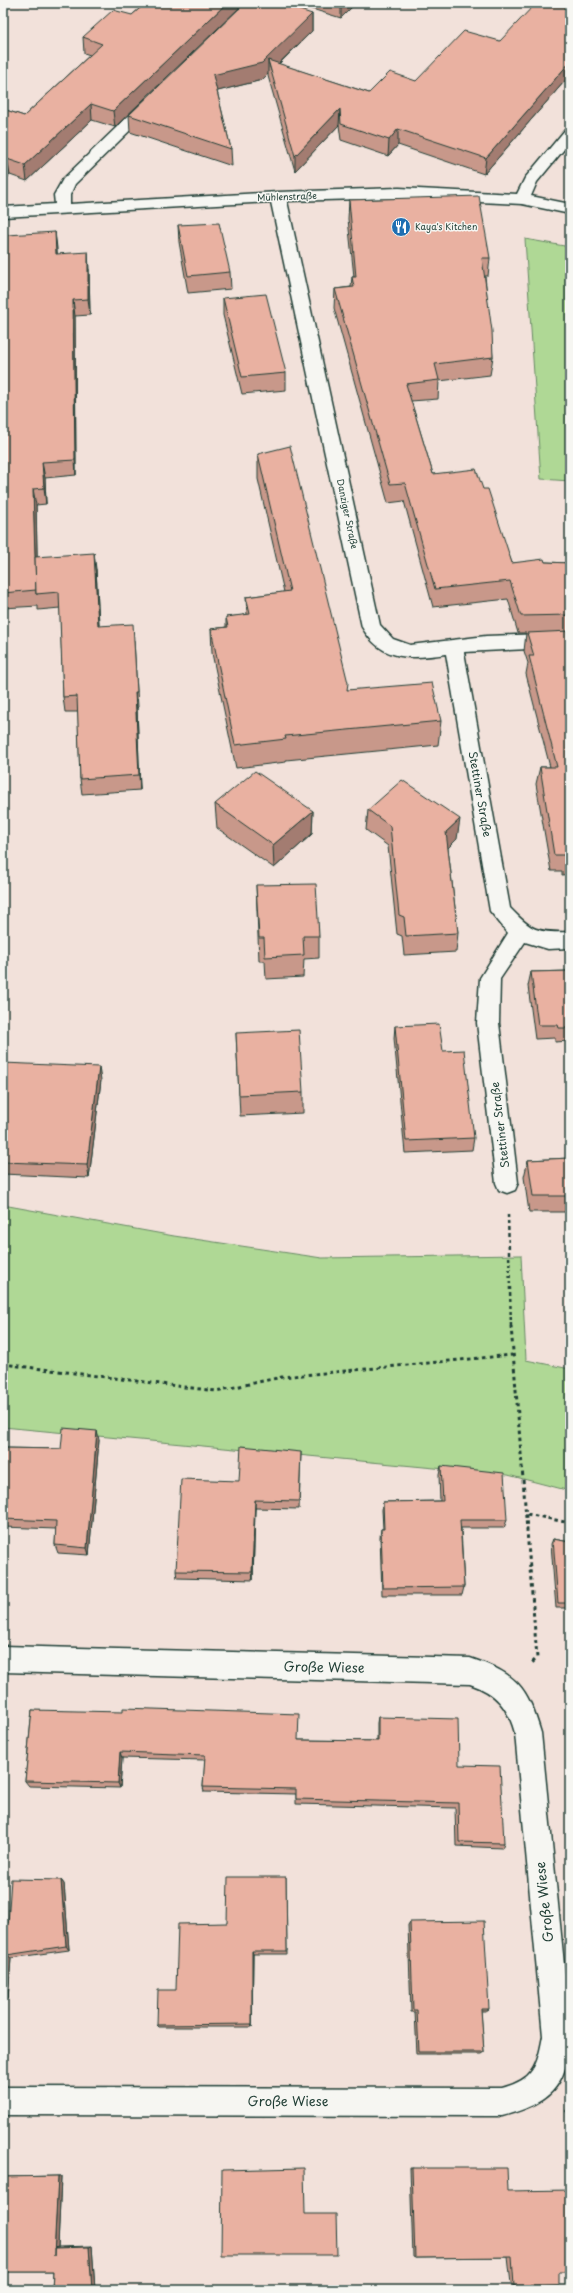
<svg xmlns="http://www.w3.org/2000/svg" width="573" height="2293" font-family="'Playpen Sans',sans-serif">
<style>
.green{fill:#afd895;stroke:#678a64}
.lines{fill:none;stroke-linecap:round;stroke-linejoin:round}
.minor-casing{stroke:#1f3d34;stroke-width:3}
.path-far1{stroke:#1f3d34;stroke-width:2.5;stroke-dasharray:3 3;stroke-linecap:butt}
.path{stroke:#1f3d34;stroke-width:3;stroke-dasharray:3.5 3.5;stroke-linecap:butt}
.minor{fill:#f6f6f2;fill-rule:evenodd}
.wall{fill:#c8988a;stroke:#1f3d34}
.shaded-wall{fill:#a37c71;stroke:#1f3d34}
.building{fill:#e9b1a1;stroke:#1f3d34}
.labels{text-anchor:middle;stroke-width:3;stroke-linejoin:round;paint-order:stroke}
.far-street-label{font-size:9px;fill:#1f3d34;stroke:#f6f6f2}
.far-poi-label{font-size:9px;fill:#1f3d34;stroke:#f6f6f2;text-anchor:start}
.street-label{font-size:11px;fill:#1f3d34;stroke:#f6f6f2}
.near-street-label{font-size:13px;fill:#1f3d34;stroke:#f6f6f2}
</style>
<rect width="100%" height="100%" fill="#f2e1da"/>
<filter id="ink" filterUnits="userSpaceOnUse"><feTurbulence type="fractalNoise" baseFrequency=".025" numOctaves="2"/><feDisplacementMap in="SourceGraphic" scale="8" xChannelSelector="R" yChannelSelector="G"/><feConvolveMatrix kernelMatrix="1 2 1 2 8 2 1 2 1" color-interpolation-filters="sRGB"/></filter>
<g filter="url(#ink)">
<g class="green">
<polygon points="525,239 570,247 570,481 541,479"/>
<polygon points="3,1205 174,1236 322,1258 521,1255 526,1360 570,1369 570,1491 508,1475 3,1427"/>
</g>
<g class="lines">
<g class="minor-casing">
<g id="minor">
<path d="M 151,98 L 158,102 L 156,105 L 75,184 L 70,195 L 70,204 L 278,192 L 399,188 L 517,194 L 525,178 L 565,130 L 570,129 L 570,142 L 537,182 L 531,196 L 570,204 L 570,214 L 522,204 L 399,198 L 287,201 L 380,625 L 393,639 L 410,645 L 486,636 L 570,633 L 570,647 L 464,652 L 510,908 C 532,931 537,933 570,932 L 570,948 L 548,949 L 525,942 L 500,979 L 499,1023 L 518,1183 L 515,1190 L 507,1193 L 499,1190 L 496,1183 L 477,1023 L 480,978 L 508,933 L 490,911 L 446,654 C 411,659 382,662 362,627 L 271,202 L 3,217 L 3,207 L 55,204 L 54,195 L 63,179 L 146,99 Z"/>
<path d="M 3,1646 L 470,1658 C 517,1674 527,1686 541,1733 L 570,2025 C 570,2081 556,2102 502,2116 L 3,2115 L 3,2087 L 502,2088 C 534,2079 537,2067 543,2036 L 515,1733 C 508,1707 496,1693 470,1684 L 3,1672 Z"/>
</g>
</g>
<polyline class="path-far1" points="508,1215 511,1327"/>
<g class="path">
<polyline points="511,1326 537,1658 532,1663"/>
<polyline points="3,1364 216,1391 282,1377 512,1355"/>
<polyline points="527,1514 570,1523"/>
<polyline points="566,2110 569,2113 570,2131"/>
</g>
<use href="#minor" class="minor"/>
</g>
<g class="wall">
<polygon points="146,3 239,3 239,8 115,127 92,120 27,181 10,175 7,178 3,177 3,109 24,116 90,55 84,53 83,37 132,15"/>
<polygon points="299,3 356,3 341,18 299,5"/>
<polygon points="570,3 570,75 484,174 398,145 388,156 341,140 339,125 295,171 268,76 268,74 262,80 217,91 231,149 232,166 130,132 129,115 312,14 312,31 279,64 369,93 416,81 500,41"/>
<polygon points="349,200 490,258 488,276 485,276 493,357 490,375 439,381 438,399 411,401 433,474 483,489 512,563 545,562 570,563 570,883 569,874 562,875 562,871 551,871 536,784 540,767 550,767 526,674 528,663 524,651 526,633 518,633 508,599 433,607 404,501 388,503 334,308 335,289 351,287 352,277 354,277 348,219"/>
<polygon points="178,225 230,272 231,289 188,293 179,242"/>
<polygon points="55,232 57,254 89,269 90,315 75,316 76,475 45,478 46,504 36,505 37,557 96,569 99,626 134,640 138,707 137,708 140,790 82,794 80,779 78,712 65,712 63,697 60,608 38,610 38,606 3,608 3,254 7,254"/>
<polygon points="223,298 286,373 286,390 242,394 223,315"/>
<polygon points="258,454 347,690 441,721 438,745 286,760 286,762 236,768 212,653 211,629 226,627 226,617 247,615 246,597 284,592 258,479"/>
<polygon points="215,804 313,811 312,834 274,868 217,828"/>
<polygon points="368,810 457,839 448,848 458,933 456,952 404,955 402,936 397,934 388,846 366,830"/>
<polygon points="256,885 319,936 319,958 304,959 303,977 266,979 265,961 259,961"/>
<polygon points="570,971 570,1041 555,1042 555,1038 535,1039 528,986 531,972"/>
<polygon points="395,1026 474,1138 472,1150 405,1153 394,1038"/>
<polygon points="236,1033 303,1092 303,1113 240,1116"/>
<polygon points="3,1063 101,1080 89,1178 3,1174"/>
<polygon points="570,1158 570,1212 529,1212 524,1177 528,1160"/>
<polygon points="99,1440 89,1555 58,1553 55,1545 56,1529 3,1527 3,1448 61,1449"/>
<polygon points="301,1452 299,1509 255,1508 253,1580 177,1578 176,1571"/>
<polygon points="441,1466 507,1520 504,1528 461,1528 464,1587 462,1595 382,1595 380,1537 381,1529 383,1529 382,1510 383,1502 440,1501 439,1475"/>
<polygon points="553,1539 570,1542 570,1608 556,1608 551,1544"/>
<polygon points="32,1710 298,1740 377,1741 377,1723 378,1717 459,1765 504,1843 502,1848 456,1846 455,1808 296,1804 296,1794 204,1792 203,1787 205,1760 122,1758 120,1788 29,1786 25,1781"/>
<polygon points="286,1877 287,1954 253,1954 252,2027 159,2027 157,2025 176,1990 227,1923"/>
<polygon points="61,1880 64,1884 69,1950 11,1958 8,1999 3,1999 3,1923 8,1923"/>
<polygon points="410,1922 489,2009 486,2011 481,2011 484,2052 481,2054 417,2054 415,2012 411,2012 408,1925"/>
<polygon points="410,2168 412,2168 508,2191 559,2272 514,2286 511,2284 508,2257 415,2258 413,2257"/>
<polygon points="3,2170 5,2170 4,2177 61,2176 58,2247 92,2246 95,2290 52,2290 53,2272 3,2272"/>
</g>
<g class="shaded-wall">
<polygon points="227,3 239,3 239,8 115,127 113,111"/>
<polygon points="341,3 356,3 341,18"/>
<polygon points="312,14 312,31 271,71 268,60 268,74 262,80 214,92 213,75"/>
<polygon points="570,62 570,75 484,174 486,158"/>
<polygon points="91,104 92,120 27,181 25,165"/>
<polygon points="340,109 339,125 295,171 295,156"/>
<polygon points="398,129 398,145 388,156 389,140"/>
<polygon points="7,159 10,175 7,178 4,162"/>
<polygon points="55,232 57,248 58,270 56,254"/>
<polygon points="88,252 89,269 90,315 88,299"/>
<polygon points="73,300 75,316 76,475 75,460"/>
<polygon points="42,462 45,478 46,504 44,488"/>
<polygon points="33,489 36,505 38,594 36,594"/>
<polygon points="94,553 96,569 100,642 98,626"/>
<polygon points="135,692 137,708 140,790 139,775"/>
<polygon points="313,811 312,834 274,868 273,845"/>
<polygon points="460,819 457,839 444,852 446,832"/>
<polygon points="99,1067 101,1080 89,1178 87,1165"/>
<polygon points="97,1431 99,1440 89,1555 87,1548"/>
<polygon points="255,1500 255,1508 253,1580 252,1572"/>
<polygon points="120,1752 122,1758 120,1788 118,1783"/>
<polygon points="61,1880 64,1884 69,1950 66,1946"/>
<polygon points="252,1951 253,1954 252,2027"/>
<polygon points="7,1955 11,1958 8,1999 4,1996"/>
<polygon points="3,2170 5,2170 4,2177 3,2177"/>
<polygon points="58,2176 61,2176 58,2247 54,2248 54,2256"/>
<polygon points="92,2246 95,2290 92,2290 89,2247"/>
</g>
<g class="building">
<polygon points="146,3 227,3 113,111 91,104 25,165 7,159 4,162 3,162 3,109 24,116 102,44 83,37 113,10 132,15"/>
<polygon points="245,3 278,3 312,14 262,63 213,75 231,149 129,115"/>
<polygon points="536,3 570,3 570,62 486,158 398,129 389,140 341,124 340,109 295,156 268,60 369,93 390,72 416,81 464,31 500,41"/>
<polygon points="479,196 490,258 482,258 492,331 493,357 435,364 439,380 406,384 433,474 476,469 483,489 488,489 512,563 544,559 545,562 570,563 570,615 521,616 510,581 435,589 405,483 390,484 335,289 354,287 352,277 356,277 349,200"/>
<polygon points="219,223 230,272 188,276 178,225"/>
<polygon points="55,232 56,254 88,252 88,299 73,300 75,460 42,462 44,488 33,489 36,590 3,593 3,254 7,254 7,235"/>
<polygon points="266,294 286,373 242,377 223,298"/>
<polygon points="290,446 348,683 347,690 432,683 441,721 285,736 286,739 235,745 211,629 228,627 226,617 250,614 246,597 290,591 258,454"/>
<polygon points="94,553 98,626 133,624 137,692 135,692 139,775 80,779 77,696 63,697 59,592 36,594 35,557"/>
<polygon points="570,631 570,858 566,858 565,855 554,855 540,767 557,767 529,656 534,656 527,633"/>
<polygon points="255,771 313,811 273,845 215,804"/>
<polygon points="402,780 460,819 446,832 458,933 406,936 404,917 399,915 390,826 368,810"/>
<polygon points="316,884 319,936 303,936 304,955 265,957 264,938 259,938 256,885"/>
<polygon points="570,971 570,1028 559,1028 558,1025 538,1025 531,972"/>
<polygon points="439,1024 443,1051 464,1050 474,1138 406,1141 395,1026"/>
<polygon points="299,1030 303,1092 239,1095 236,1033"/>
<polygon points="3,1063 99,1067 87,1165 3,1162"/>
<polygon points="570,1158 570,1196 533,1196 528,1160"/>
<polygon points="63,1428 97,1431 87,1548 55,1545 56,1521 3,1519 3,1448 61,1449"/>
<polygon points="241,1446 301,1452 299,1501 255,1500 252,1572 176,1571 181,1479 239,1481"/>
<polygon points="441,1466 504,1473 507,1520 460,1520 464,1587 383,1588 381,1529 384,1529 383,1502 443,1501"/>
<polygon points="553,1539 570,1542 570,1603 558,1603"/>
<polygon points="123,1708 299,1714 298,1740 378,1741 378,1717 458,1719 459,1765 500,1766 504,1843 459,1842 458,1803 296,1799 296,1789 203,1787 205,1755 120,1752 118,1783 25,1781 32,1710 123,1712"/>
<polygon points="228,1877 286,1877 287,1951 252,1951 252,2024 157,2025 158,1990 176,1990 178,1924 227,1923"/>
<polygon points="11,1879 61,1880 66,1946 7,1955 4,1996 3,1996 3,1923 8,1923"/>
<polygon points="484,1921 489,2009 481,2009 484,2052 419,2052 417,2010 413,2010 410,1922"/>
<polygon points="304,2168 305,2214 336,2214 337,2255 221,2255 222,2170"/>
<polygon points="412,2168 507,2168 508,2191 570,2190 570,2272 559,2272 559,2285 514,2286 512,2257 415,2258"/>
<polygon points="58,2176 54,2256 54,2248 89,2247 92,2290 52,2290 53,2272 3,2272 3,2177"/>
</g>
</g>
<defs>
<g id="restaurant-disc" transform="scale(1)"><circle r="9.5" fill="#1f6fb2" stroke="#f6f6f2"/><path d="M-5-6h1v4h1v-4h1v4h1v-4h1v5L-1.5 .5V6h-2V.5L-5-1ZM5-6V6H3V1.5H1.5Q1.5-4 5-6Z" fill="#fff"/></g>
</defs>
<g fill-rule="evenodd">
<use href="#restaurant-disc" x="401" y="227"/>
</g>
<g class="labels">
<g class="far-street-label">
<text transform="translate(287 197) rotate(-2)" y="3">Mühlenstraße</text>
<text transform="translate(347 514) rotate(78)" y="3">Danziger Straße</text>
</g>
<g class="far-poi-label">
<text x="415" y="230">Kaya's Kitchen</text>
</g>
<g class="street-label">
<text transform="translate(480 794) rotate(80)" y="4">Stettiner Straße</text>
<text transform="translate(500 1125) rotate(-97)" y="4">Stettiner Straße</text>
</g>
<g class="near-street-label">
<text transform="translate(324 1667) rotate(1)" y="5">Große Wiese</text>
<text transform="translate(544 1902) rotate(-96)" y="5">Große Wiese</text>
<text x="288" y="2106">Große Wiese</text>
</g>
</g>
<rect width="573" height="2293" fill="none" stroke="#f6f6f2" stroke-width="16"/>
<rect x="8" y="8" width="557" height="2277" fill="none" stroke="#1f3d34" stroke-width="1.5" filter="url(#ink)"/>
</svg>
